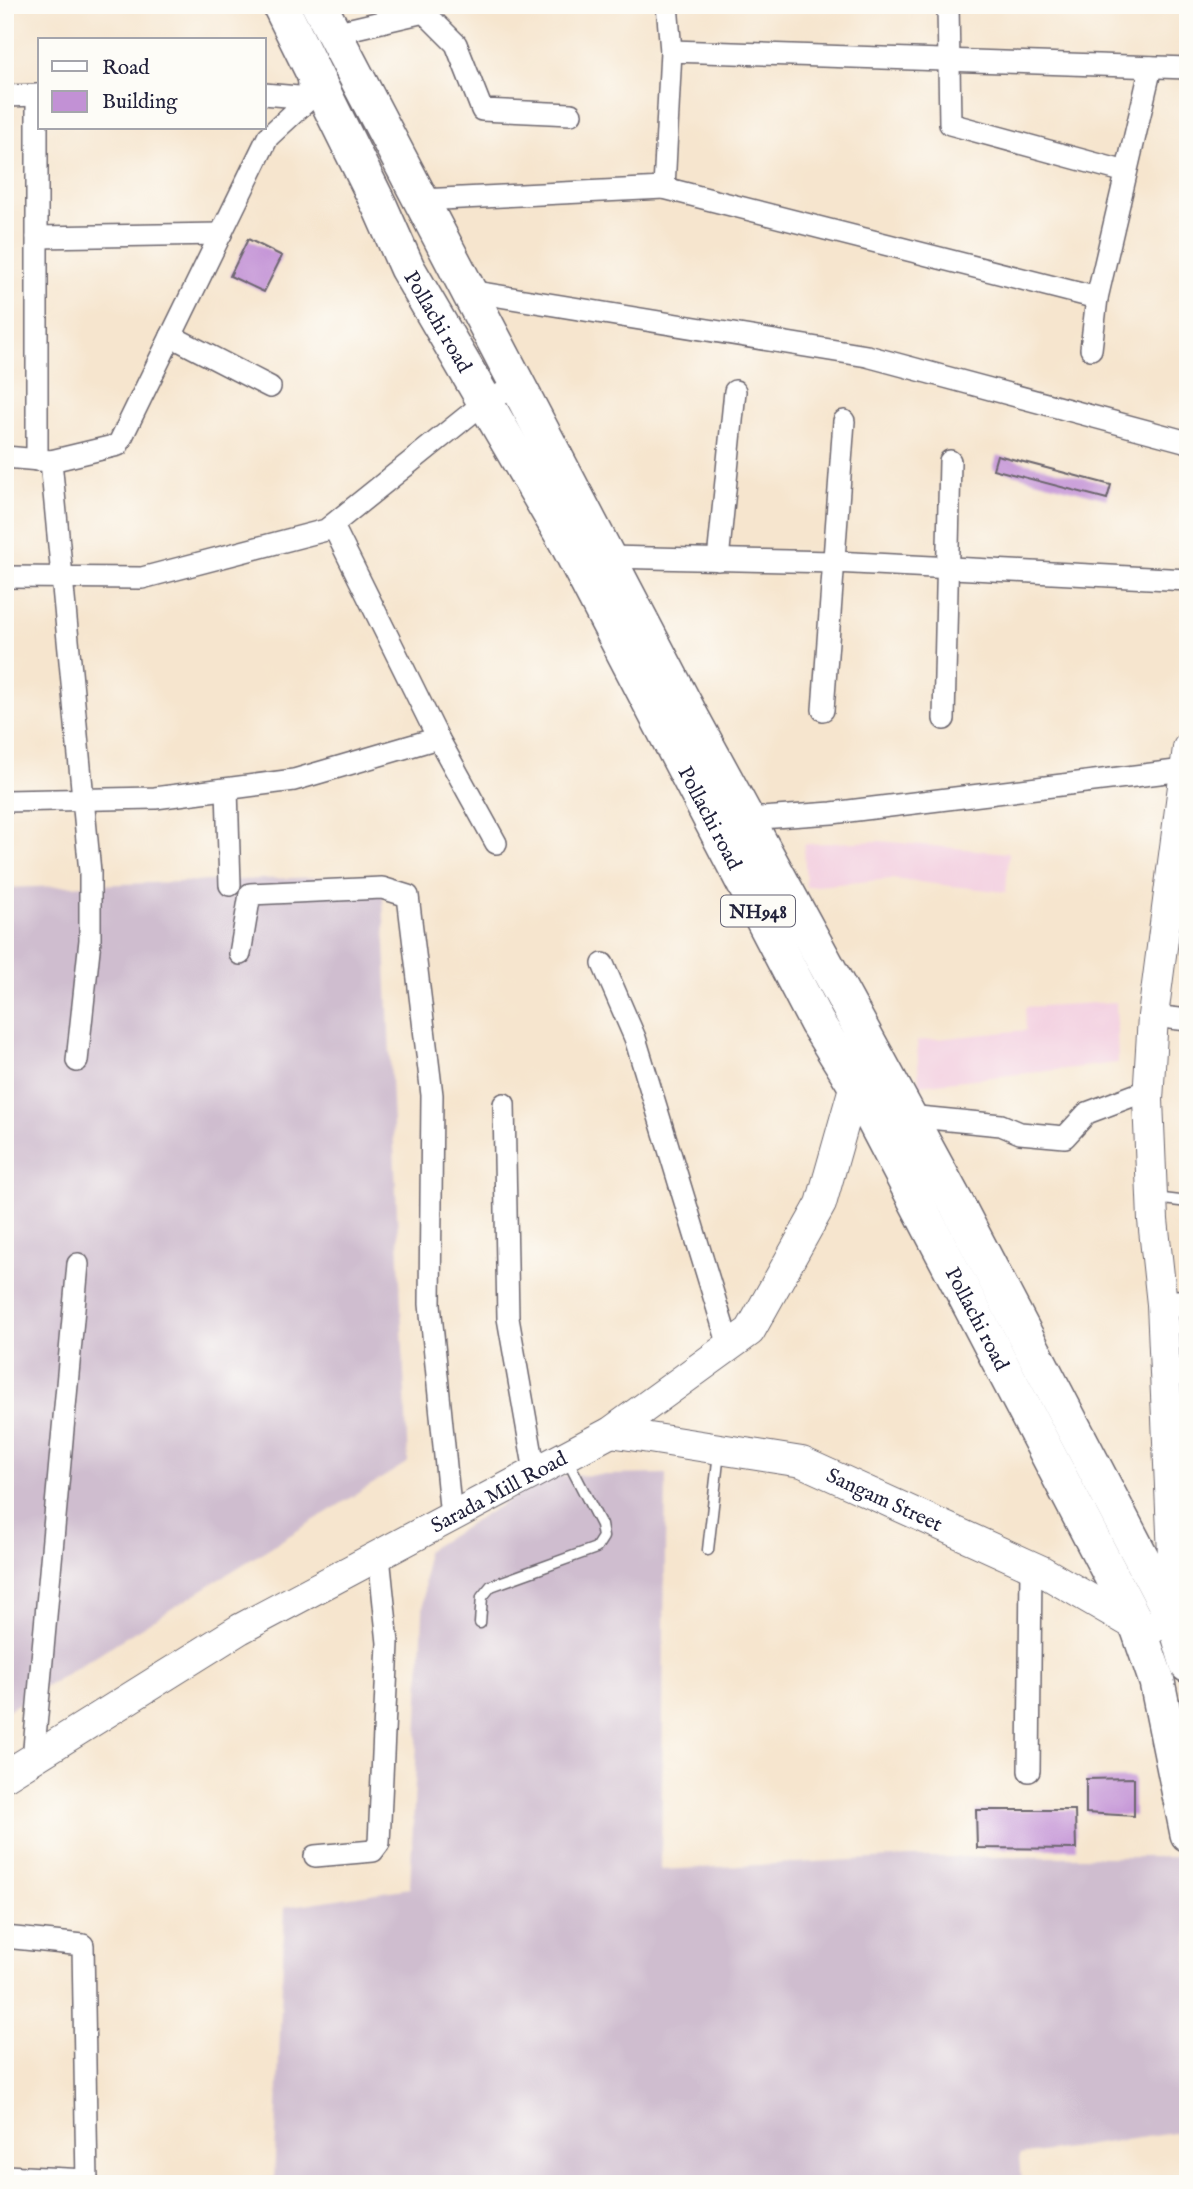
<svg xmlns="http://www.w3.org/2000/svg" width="1193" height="2189" font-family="'IM FELL English',serif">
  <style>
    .built { fill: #f3cfe0 }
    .industrial { fill: #cfbdcf }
    .building { fill: #c291d5 }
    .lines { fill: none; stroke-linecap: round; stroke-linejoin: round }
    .service-casing { stroke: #6c666e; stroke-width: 13 }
    .minor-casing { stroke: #6c666e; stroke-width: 24 }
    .tertiary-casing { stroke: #6c666e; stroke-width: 29 }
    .secondary-casing { stroke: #6c666e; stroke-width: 32 }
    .trunk-casing { stroke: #6c666e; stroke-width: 38 }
    .service { stroke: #fff; stroke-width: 10 }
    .minor { stroke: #fff; stroke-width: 21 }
    .tertiary { stroke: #fff; stroke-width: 26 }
    .secondary { stroke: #fff; stroke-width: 30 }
    .trunk { stroke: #fff; stroke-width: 35 }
    .labels { text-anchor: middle; stroke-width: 5; stroke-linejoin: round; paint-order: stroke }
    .shield { fill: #fdfcf7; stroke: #646373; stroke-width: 2 }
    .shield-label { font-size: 19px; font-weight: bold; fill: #22223b }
    .street-label { font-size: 21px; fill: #22223b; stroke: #fdfcf7 }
  </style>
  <rect width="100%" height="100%" fill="#fdfcf7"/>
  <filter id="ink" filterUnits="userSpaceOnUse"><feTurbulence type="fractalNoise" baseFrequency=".0143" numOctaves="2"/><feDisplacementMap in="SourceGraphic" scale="14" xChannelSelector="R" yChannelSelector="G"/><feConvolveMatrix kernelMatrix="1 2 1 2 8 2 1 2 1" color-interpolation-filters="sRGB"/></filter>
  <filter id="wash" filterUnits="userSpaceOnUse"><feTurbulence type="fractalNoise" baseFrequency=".00686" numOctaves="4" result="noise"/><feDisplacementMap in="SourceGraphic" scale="28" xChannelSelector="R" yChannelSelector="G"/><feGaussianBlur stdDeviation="1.57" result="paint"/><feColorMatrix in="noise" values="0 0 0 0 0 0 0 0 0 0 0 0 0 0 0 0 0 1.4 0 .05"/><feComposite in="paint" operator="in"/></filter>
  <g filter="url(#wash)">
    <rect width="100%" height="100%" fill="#f6e5ce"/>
    <g class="built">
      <path d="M879,841L1009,853L1006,892L891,879L806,887L804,844Z"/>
      <path d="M1116,1002L1118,1063L919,1085L917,1041L1026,1030L1025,1007Z"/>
    </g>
    <g class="industrial">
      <path d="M382,875L408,1462L5,1712V888Z"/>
      <path d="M666,1474L661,1870L911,1857H1182L1188,1924V2131L1019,2155L1021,2184H274L285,1907L410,1888L426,1551L548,1476Z"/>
    </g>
    <g id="blocks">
      <g class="building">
        <path d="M248,239L282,256L264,292L230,276Z"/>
        <path d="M997,455L1111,485L1107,499L993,469Z"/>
        <path d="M1134,1778V1816L1086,1813V1779Z"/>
        <path d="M976,1810H1075L1076,1849L977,1848Z"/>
      </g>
    </g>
  </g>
  <g filter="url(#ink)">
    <use href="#blocks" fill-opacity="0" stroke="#6c666e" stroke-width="2"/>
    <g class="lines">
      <g class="service-casing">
        <g id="service">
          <path d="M1155,1198L1188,1202"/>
          <path d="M708,1550L719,1452"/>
          <path d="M480,1623L482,1597L491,1586L596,1548L603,1537L601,1525L567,1459"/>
        </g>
      </g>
      <g class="minor-casing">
        <g id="minor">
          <path d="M667,5L671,51"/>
          <path d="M948,5L950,124L1126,172"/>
          <path d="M334,33L424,12L456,44L482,110L571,114"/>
          <path d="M264,94L310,98"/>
          <path d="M37,95V460"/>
          <path d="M5,96L40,95"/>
          <path d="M664,188L1097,298L1151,67"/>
          <path d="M421,200L664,188L671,51L1188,68"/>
          <path d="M37,237L221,234"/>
          <path d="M469,291L867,356L1188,442"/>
          <path d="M171,336L270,387"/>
          <path d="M1091,349L1097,298"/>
          <path d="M5,457L51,461"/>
          <path d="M608,557L834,562L1188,580"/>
          <path d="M718,560L735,391"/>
          <path d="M5,577L142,578L326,530L485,402L518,385"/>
          <path d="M823,710L844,421"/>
          <path d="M944,719L950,461"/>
          <path d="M438,738L496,843"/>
          <path d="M227,789L230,885"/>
          <path d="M5,801L155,798L294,780L438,738L333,526"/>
          <path d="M747,819L832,813L1184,770"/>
          <path d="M240,954L250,894L382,888L408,896L432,1095L430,1304L451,1517"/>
          <path d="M603,964L635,1038L729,1346"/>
          <path d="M1153,1016L1188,1020"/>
          <path d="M77,1061L90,940V872L51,461L118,445L268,137L310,98L308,73"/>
          <path d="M504,1104L508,1318L535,1472"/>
          <path d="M908,1116L1001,1125L1020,1133L1065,1137L1087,1113L1148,1090"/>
          <path d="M33,1759L78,1264"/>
          <path d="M1029,1771L1031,1566"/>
          <path d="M315,1856L373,1851L379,1843L388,1643L379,1556"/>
          <path d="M5,1937L83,1945L87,2184"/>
          <path d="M5,2176L87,2180"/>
        </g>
      </g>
      <g class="tertiary-casing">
        <path id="tertiary" d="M1162,1304L1188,1303"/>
      </g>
      <g class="secondary-casing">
        <g id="secondary">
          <path id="s1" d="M611,1432L802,1462L1042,1571L1138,1627L1176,1624L1162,1304L1153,1220L1148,1100L1153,1016L1188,748"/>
          <path id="s2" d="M5,1776L240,1629L611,1432L750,1331L821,1204L855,1084L868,1077"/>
        </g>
      </g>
      <g class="trunk-casing">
        <g id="trunk">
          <path id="s3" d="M280,5L380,207L407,268L566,541L817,1023L855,1084L1138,1627L1157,1682L1188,1834"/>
          <path d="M319,5L689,713L957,1205L1176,1624L1188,1665"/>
        </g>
      </g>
      <use href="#service" class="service"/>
      <use href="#minor" class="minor"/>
      <use href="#tertiary" class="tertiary"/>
      <use href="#secondary" class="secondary"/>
      <use href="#trunk" class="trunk"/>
    </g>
  </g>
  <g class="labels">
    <rect class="shield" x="721" y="895.5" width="74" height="31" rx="5"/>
    <g class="shield-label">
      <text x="758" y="918">NH948</text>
    </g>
    <g class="street-label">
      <text dy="7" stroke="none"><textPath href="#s3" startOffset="354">Pollachi road</textPath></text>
      <text dy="7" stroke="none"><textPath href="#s3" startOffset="920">Pollachi road</textPath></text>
      <text dy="7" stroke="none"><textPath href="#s3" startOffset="1488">Pollachi road</textPath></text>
      <text dy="7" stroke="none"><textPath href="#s2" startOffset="570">Sarada Mill Road</textPath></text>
      <text dy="7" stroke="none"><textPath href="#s1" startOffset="284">Sangam Street</textPath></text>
    </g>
  </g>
  <rect width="1193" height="2189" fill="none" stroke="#fdfcf7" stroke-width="28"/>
  <rect x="38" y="38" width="228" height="91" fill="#fdfcf7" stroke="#a5a5ac" stroke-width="2"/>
  <rect x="52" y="61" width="35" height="10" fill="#ffffff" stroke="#a5a5ac" stroke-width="2"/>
  <text x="102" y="74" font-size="21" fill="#22223b">Road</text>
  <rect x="52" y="91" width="35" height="21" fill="#c291d5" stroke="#a5a5ac" stroke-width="2"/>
  <text x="102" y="108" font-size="21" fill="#22223b">Building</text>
</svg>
